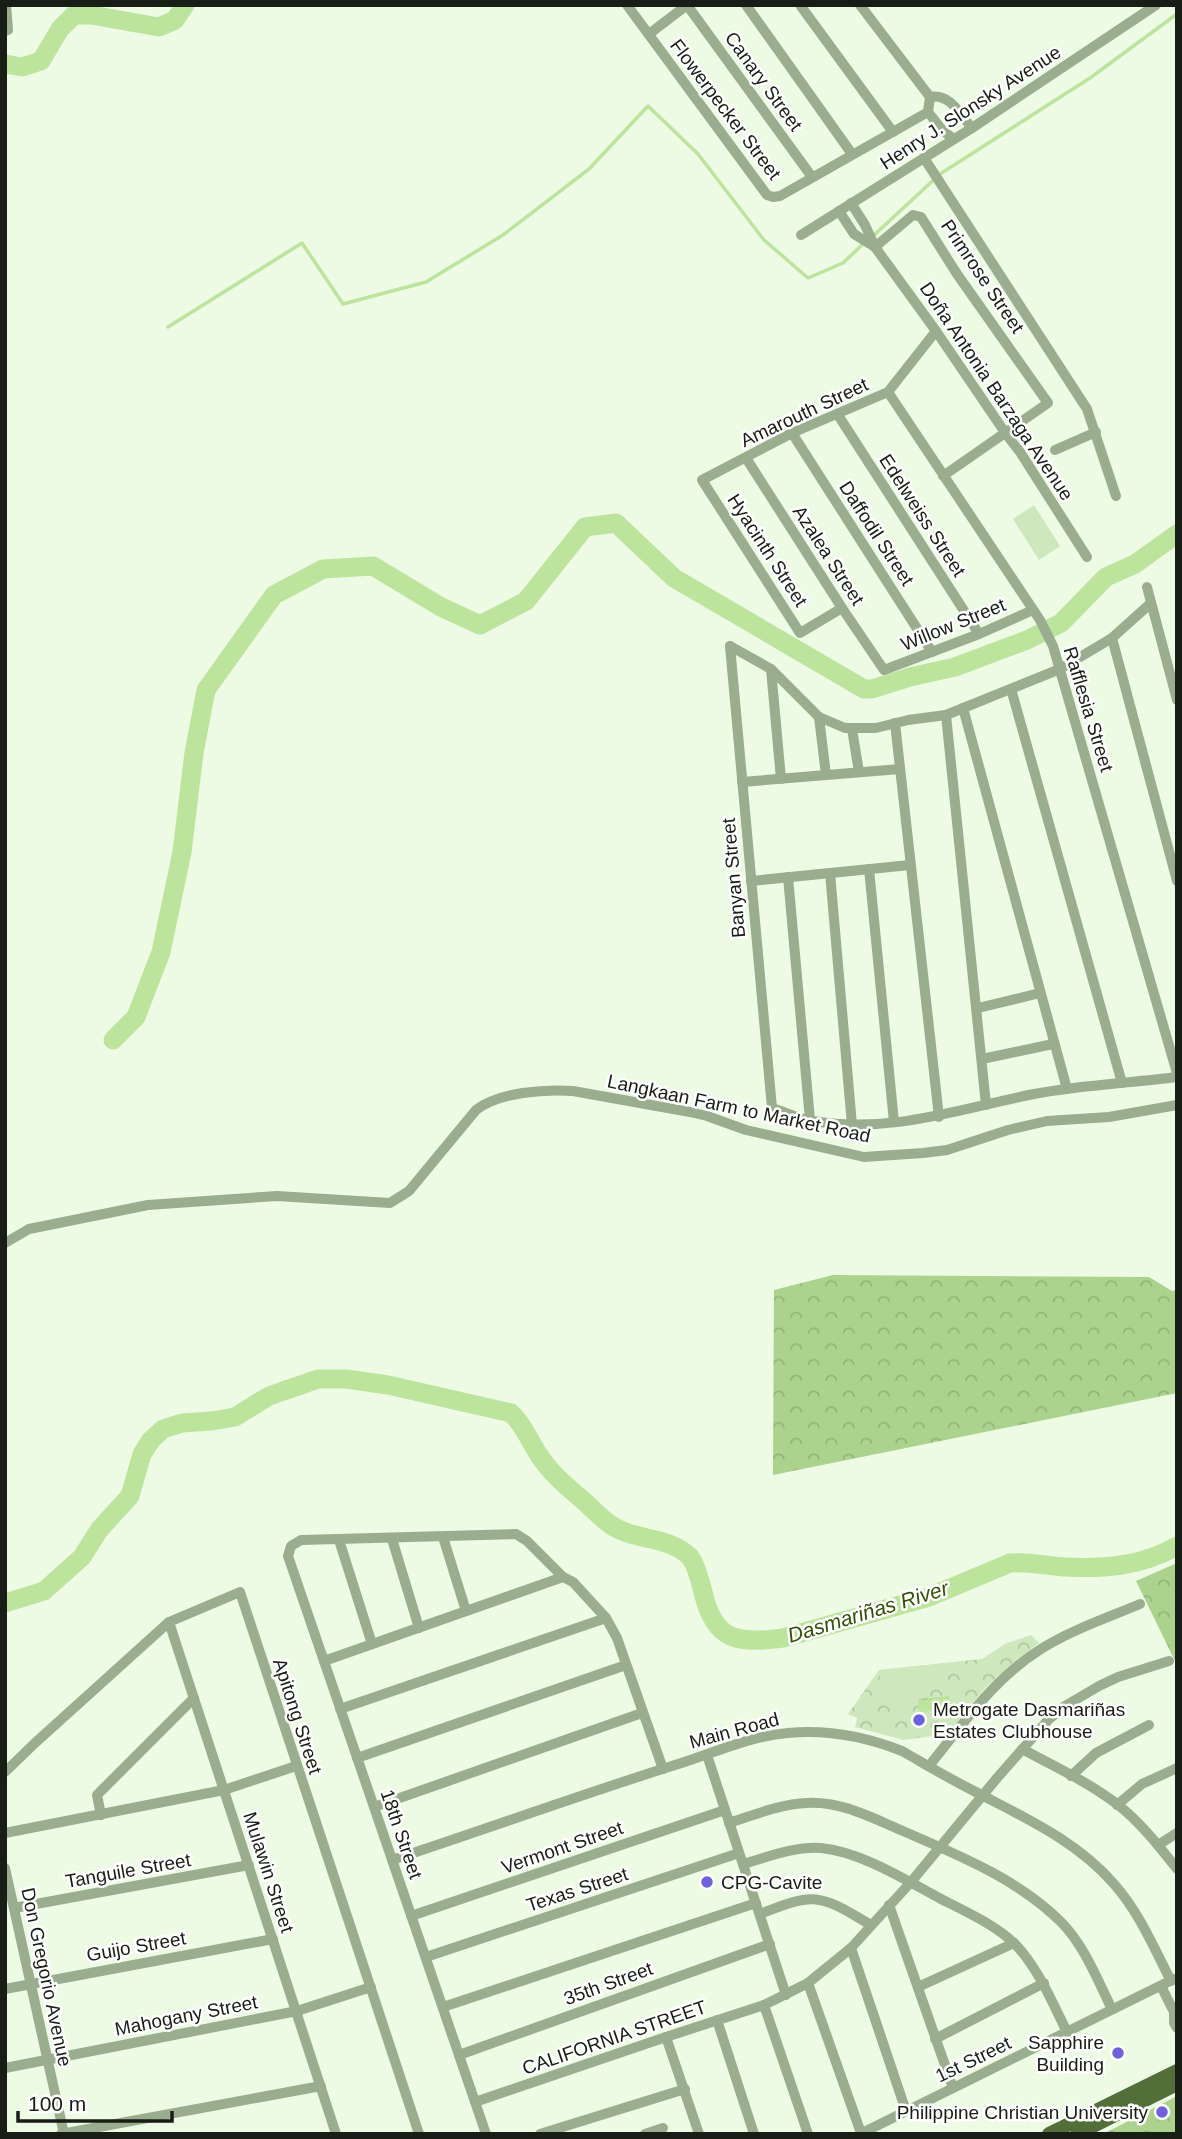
<svg xmlns="http://www.w3.org/2000/svg" width="1182" height="2139" font-family="Helvetica,sans-serif">
  <style>
    .forest { fill: url(#forest-crowns) }
    .park { fill: url(#park-crowns) }
    .pitch { fill: #cee7bc }
    .water { fill: url(#water-ripples) }
    .lines { fill: none; stroke-linecap: round; stroke-linejoin: round }
    .stream { stroke: #bce49d; stroke-width: 3.5 }
    .river { stroke: #bce49d; stroke-width: 19 }
    .minor { stroke: #9bad8f; stroke-width: 10 }
    .major { stroke: #526f39; stroke-width: 14 }
    .poi-dot { fill: #6f60db; stroke: #fff; stroke-width: 2.5 }
    .labels { text-anchor: middle; stroke-width: 5; stroke-linejoin: round; paint-order: stroke }
    .street-label { font-size: 19px; fill: #181d15; stroke: #fff }
    .poi-label { font-size: 19px; fill: #181d15; stroke: #fff; text-anchor: start }
    .water-label { font-size: 21px; font-style: italic; fill: #305205; stroke: #fff }
  </style>
  <defs>
    <pattern id="forest-crowns" width="20" height="18" patternUnits="userSpaceOnUse" patternTransform="scale(1.75)"><rect width="20" height="18" fill="#acd38d"/><path d="M2 6a3 3 0 1 1 6 0M12 15a3 3 0 1 1 6 0" fill="none" stroke="#93b579"/></pattern>
    <pattern id="park-crowns" width="20" height="18" patternUnits="userSpaceOnUse" patternTransform="scale(1.75)"><rect width="20" height="18" fill="#cee7bc"/><path d="M2 6a3 3 0 1 1 6 0M12 15a3 3 0 1 1 6 0" fill="none" stroke="#b0c6a1"/></pattern>
    <pattern id="water-ripples" width="26" height="14" patternUnits="userSpaceOnUse" patternTransform="scale(1.75)"><rect width="26" height="14" fill="#bce49d"/><path d="M2 4q2-2 4 0t4 0M15 11q2-2 4 0t4 0" fill="none" stroke="#a1c386"/></pattern>
  </defs>
  <rect width="100%" height="100%" fill="#edfae4"/>
  <g class="forest">
    <path d="M833,1275L1149,1277L1172,1291L1177,1290V1393L773,1475L774,1290Z"/>
    <path d="M1177,1563V1665L1136,1581Z"/>
    <path d="M1177,2096V2134H1103Z"/>
  </g>
  <path class="park" d="M1031,1635L1039,1643L1011,1664L985,1688L947,1734L904,1740L855,1727L857,1718L848,1714L879,1670L982,1659L1005,1644Z"/>
  <g class="pitch">
    <path d="M1034,505L1060,546L1039,560L1013,519Z"/>
    <path d="M926,1665L929,1694L882,1698L879,1670Z"/>
  </g>
  <path class="water" d="M949,1696L950,1708L919,1712L918,1699Z"/>
  <g class="lines">
    <g class="stream">
      <path d="M872,237L940,174L1090,78L1177,14"/>
      <path d="M168,327L302,243L343,304L426,282L503,235L589,169L648,106L698,154L764,240L808,278L843,263L863,244"/>
    </g>
    <g class="river">
      <path d="M5,64L22,67L41,61L60,29L74,15H91L159,27L175,20L185,5"/>
      <path d="M113,1040L136,1017L161,952L182,852L194,753L206,690L274,595L323,569L373,566L441,607L480,625L526,601L585,527L616,523L674,578L864,689H872L910,677L955,667L1027,640L1061,623L1106,577L1135,564L1177,534"/>
      <path d="M5,1603L44,1591L82,1557L99,1530L130,1496L142,1454L151,1440L163,1429L182,1423L212,1421L235,1417L269,1396L318,1379H346L388,1385L511,1413C525,1426 530,1443 541,1458C553,1476 570,1489 586,1503C594,1510 602,1519 611,1525C634,1541 670,1536 690,1557C697,1566 700,1581 703,1592C714,1641 737,1644 783,1638L929,1597L1010,1563C1029,1561 1046,1566 1065,1567C1105,1569 1142,1566 1177,1546"/>
    </g>
    <g class="minor">
      <path d="M627,5L767,195L773,197L780,196L928,112"/>
      <path d="M746,5L852,154"/>
      <path d="M800,5L893,132"/>
      <path d="M860,5L930,97L928,112L943,131L954,139"/>
      <path d="M5,31L8,30L6,5"/>
      <path d="M649,34L687,5L812,177"/>
      <path d="M930,97C950,93 960,114 972,128"/>
      <path d="M924,158L1087,409L1116,496"/>
      <path d="M851,203L865,225L875,247L936,331L1006,434L1020,452L1087,557"/>
      <path d="M839,211L854,234L875,247"/>
      <path d="M801,235L972,128L1156,5"/>
      <path d="M875,247L913,215L921,217L957,274L1048,403L943,476"/>
      <path d="M888,392L1040,620L1053,646L1177,1073"/>
      <path d="M838,415L979,634"/>
      <path d="M792,433L932,652"/>
      <path d="M1055,450L1096,432"/>
      <path d="M746,458L842,608L884,670L979,634L1033,610"/>
      <path d="M1147,587L1177,700"/>
      <path d="M842,608L800,633L702,480L792,433L888,392L936,331"/>
      <path d="M1112,638L1177,881"/>
      <path d="M730,646L772,1108C785,1112 799,1119 813,1121C891,1134 958,1109 1034,1094C1081,1085 1129,1083 1177,1077"/>
      <path d="M730,646L771,669L819,717L845,728H876L908,720L946,715L1060,669L1112,638L1151,603"/>
      <path d="M771,669L781,779"/>
      <path d="M1011,689L1122,1083"/>
      <path d="M963,708L1067,1089"/>
      <path d="M946,715L986,1105"/>
      <path d="M819,717L826,775"/>
      <path d="M895,723L939,1117"/>
      <path d="M852,729L859,772"/>
      <path d="M742,782L900,769"/>
      <path d="M869,869L894,1122"/>
      <path d="M830,873L852,1125"/>
      <path d="M788,877L810,1120"/>
      <path d="M751,881L910,865"/>
      <path d="M978,1008L1040,993"/>
      <path d="M982,1059L1053,1044"/>
      <path d="M5,1243L29,1229L148,1205L277,1196L390,1203L409,1191L476,1110C499,1092 545,1089 573,1091L690,1112L707,1116L746,1130L864,1157L923,1153L947,1150L1008,1130L1047,1121L1109,1117L1177,1105"/>
      <path d="M443,1537L466,1611"/>
      <path d="M392,1539L419,1628"/>
      <path d="M339,1540L372,1644"/>
      <path d="M169,1622L336,2134"/>
      <path d="M324,1661L563,1577"/>
      <path d="M340,1709L606,1618"/>
      <path d="M1022,1749C1054,1766 1088,1782 1117,1804C1140,1822 1159,1846 1177,1869"/>
      <path d="M707,1755L786,1995"/>
      <path d="M357,1758L626,1665"/>
      <path d="M929,1766C963,1724 994,1678 1041,1649C1071,1630 1107,1618 1140,1604"/>
      <path d="M5,1772L35,1743L169,1622L240,1592L419,2134"/>
      <path d="M1071,1776L1096,1753L1149,1725"/>
      <path d="M1117,1805L1142,1784L1177,1768"/>
      <path d="M374,1807L642,1713"/>
      <path d="M101,1815L97,1795L194,1698"/>
      <path d="M729,1823C754,1815 780,1804 807,1803C842,1801 872,1818 903,1831C958,1855 1018,1879 1061,1922C1084,1945 1097,1979 1112,2009"/>
      <path d="M5,1833L224,1790L296,1766"/>
      <path d="M1158,1845L1177,1833"/>
      <path d="M392,1860C486,1829 580,1795 675,1765C711,1754 750,1736 788,1733C828,1729 864,1736 902,1751C925,1764 948,1778 972,1790C1023,1817 1076,1840 1114,1884C1139,1912 1154,1948 1171,1981"/>
      <path d="M743,1864C768,1857 795,1846 821,1848C862,1852 907,1881 943,1900C967,1912 997,1926 1016,1945C1039,1970 1052,2002 1067,2032"/>
      <path d="M5,1868L64,2134"/>
      <path d="M889,1905L953,2088"/>
      <path d="M14,1908L249,1865"/>
      <path d="M760,1914C774,1909 788,1902 803,1900C827,1895 851,1914 871,1925"/>
      <path d="M411,1916L725,1810"/>
      <path d="M851,1948L906,2111"/>
      <path d="M426,1957L739,1853"/>
      <path d="M808,1983L861,2133"/>
      <path d="M1161,1986L1174,2012V2023L1177,2028"/>
      <path d="M918,1987L1014,1943"/>
      <path d="M5,1989L273,1939"/>
      <path d="M764,2005L808,2134"/>
      <path d="M443,2007L756,1903"/>
      <path d="M717,2020L754,2134"/>
      <path d="M666,2037L699,2134"/>
      <path d="M935,2039L1044,1983"/>
      <path d="M459,2055L770,1944"/>
      <path d="M5,2068L297,2011L371,1987"/>
      <path d="M475,2102L666,2037L764,2005L808,1983L851,1948L911,1882L997,1778L1049,1719L1065,1706L1099,1686L1118,1677L1169,1661"/>
      <path d="M61,2134L321,2086"/>
      <path d="M486,2134L288,1556L291,1546L301,1540L516,1534L527,1541L563,1577L573,1582L606,1618L617,1638L663,1769"/>
      <path d="M540,2134L685,2089"/>
      <path d="M645,2134L663,2128"/>
      <path d="M860,2134L1174,1979"/>
    </g>
    <g class="major">
      <path d="M1049,2134L1177,2071"/>
      <path d="M1077,2134L1177,2084"/>
    </g>
  </g>
  <g class="poi-dot">
    <circle cx="919" cy="1720" r="7"/>
    <circle cx="707" cy="1882" r="7"/>
    <circle cx="1118" cy="2053" r="7"/>
    <circle cx="1162" cy="2112" r="7"/>
  </g>
  <g class="labels">
    <g class="street-label">
      <text transform="translate(764 81) rotate(54)" y="7">Canary Street</text>
      <text transform="translate(970 107) rotate(-33)" y="7">Henry J. Slonsky Avenue</text>
      <text transform="translate(726 109) rotate(53)" y="7">Flowerpecker Street</text>
      <text transform="translate(983 276) rotate(56)" y="7">Primrose Street</text>
      <text transform="translate(997 391) rotate(56)" y="7">Doña Antonia Barzaga Avenue</text>
      <text transform="translate(804 412) rotate(-25)" y="7">Amarouth Street</text>
      <text transform="translate(923 515) rotate(57)" y="7">Edelweiss Street</text>
      <text transform="translate(877 533) rotate(57)" y="7">Daffodil Street</text>
      <text transform="translate(768 550) rotate(57)" y="7">Hyacinth Street</text>
      <text transform="translate(829 555) rotate(57)" y="7">Azalea Street</text>
      <text transform="translate(953 624) rotate(-22)" y="7">Willow Street</text>
      <text transform="translate(1089 709) rotate(73)" y="7">Rafflesia Street</text>
      <text transform="translate(733 878) rotate(-95)" y="7">Banyan Street</text>
      <text transform="translate(739 1108) rotate(12)" y="7">Langkaan Farm to Market Road</text>
      <text transform="translate(298 1716) rotate(72)" y="7">Apitong Street</text>
      <text transform="translate(734 1730) rotate(-15)" y="7">Main Road</text>
      <text transform="translate(402 1834) rotate(71)" y="7">18th Street</text>
      <text transform="translate(562 1847) rotate(-19)" y="7">Vermont Street</text>
      <text transform="translate(128 1870) rotate(-10)" y="7">Tanguile Street</text>
      <text transform="translate(269 1872) rotate(72)" y="7">Mulawin Street</text>
      <text transform="translate(577 1889) rotate(-18)" y="7">Texas Street</text>
      <text transform="translate(136 1946) rotate(-10)" y="7">Guijo Street</text>
      <text transform="translate(47 1977) rotate(78)" y="7">Don Gregorio Avenue</text>
      <text transform="translate(608 1983) rotate(-20)" y="7">35th Street</text>
      <text transform="translate(186 2015) rotate(-11)" y="7">Mahogany Street</text>
      <text transform="translate(614 2037) rotate(-19)" y="7">CALIFORNIA STREET</text>
      <text transform="translate(973 2059) rotate(-26)" y="7">1st Street</text>
    </g>
    <g class="poi-label">
      <text x="933" y="1716">Metrogate Dasmariñas<tspan x="933" dy="22">Estates Clubhouse</tspan></text>
      <text x="721" y="1889">CPG-Cavite</text>
      <text x="1104" y="2049" text-anchor="end">Sapphire<tspan x="1104" dy="22">Building</tspan></text>
      <text x="1148" y="2119" text-anchor="end">Philippine Christian University</text>
    </g>
    <g class="water-label">
      <text transform="translate(868 1612) rotate(-17)" y="7">Dasmariñas River</text>
    </g>
  </g>
  <rect width="1182" height="2139" fill="none" stroke="#181d15" stroke-width="14"/>
  <path d="M18 2111v10h154v-10" fill="none" stroke="#181d15" stroke-width="3.5"/>
  <text x="28" y="2111" font-size="21" fill="#181d15" stroke="#ffffff" stroke-width="5" paint-order="stroke">100 m</text>
</svg>
